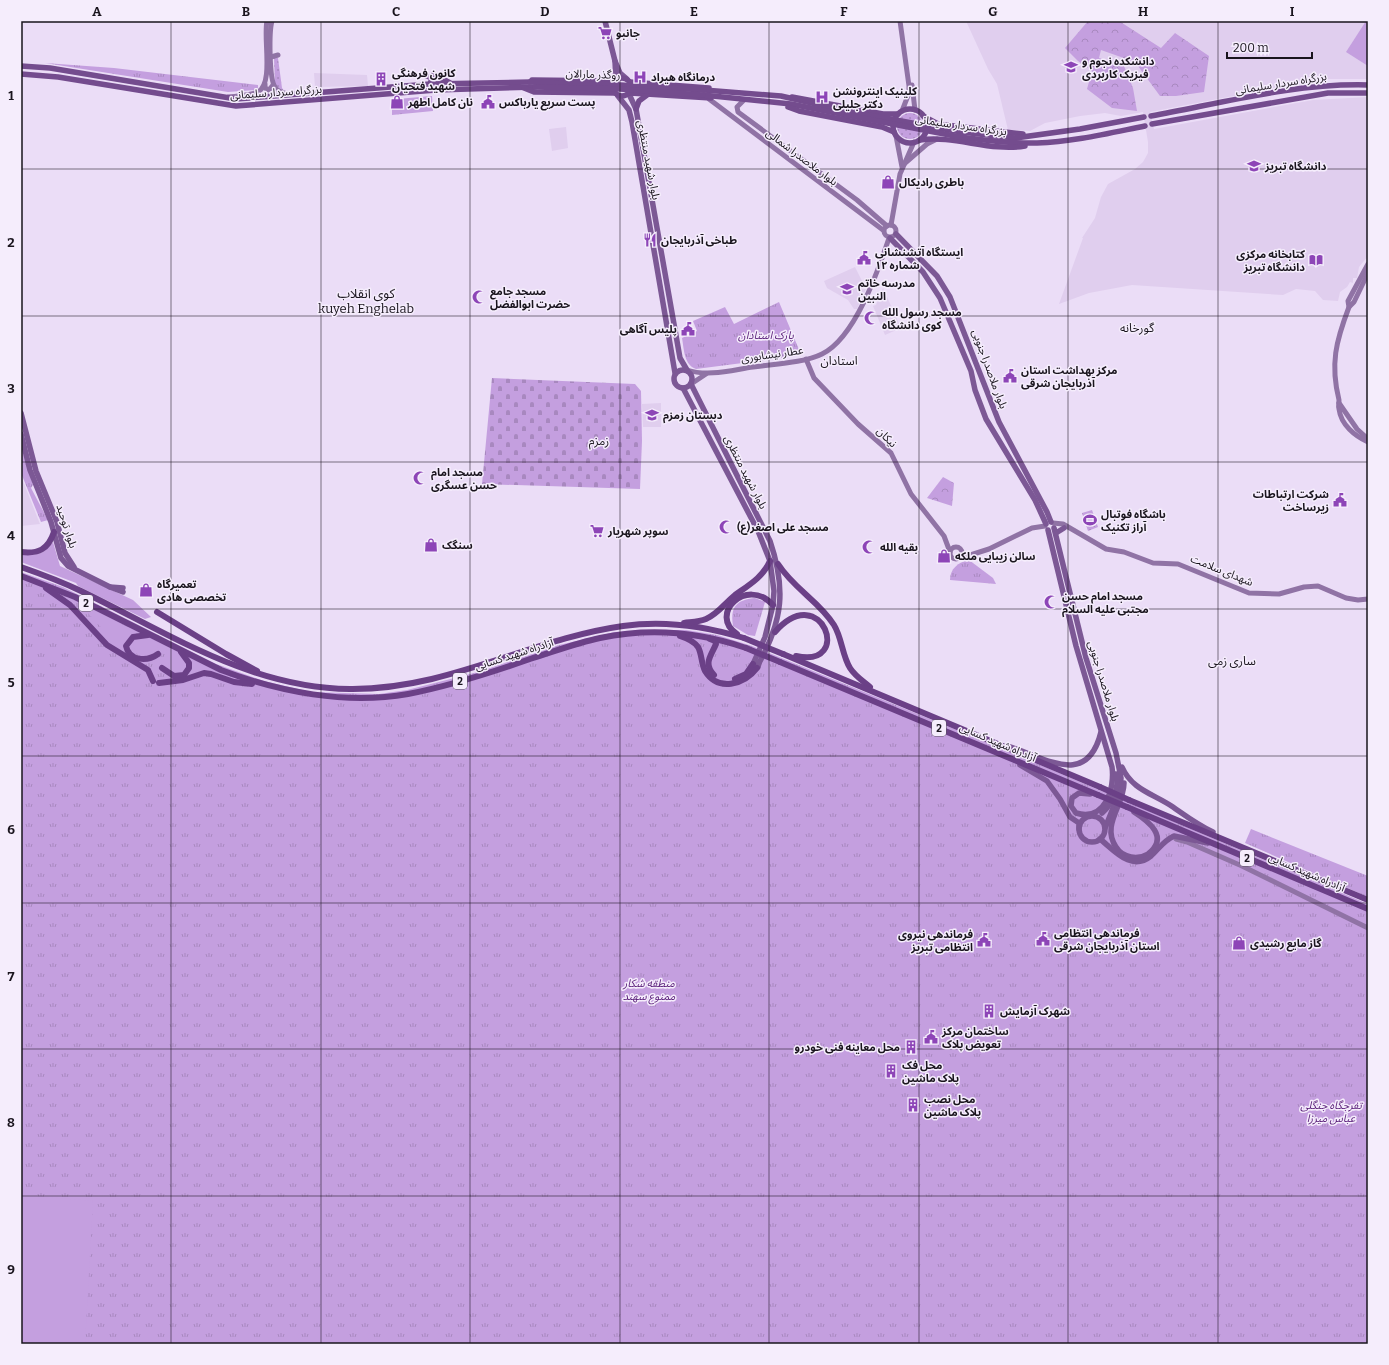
<svg xmlns="http://www.w3.org/2000/svg" width="1389" height="1365" font-family="Bitter,'Noto Sans Arabic',serif">
  <style>
    .built { fill: #e0ceee }
    .grass { fill: url(#grass-dots) }
    .forest { fill: url(#forest-crowns) }
    .cemetery { fill: url(#cemetery-stones) }
    .park { fill: url(#park-tufts) }
    .garden { fill: #c49fdf }
    .lines { fill: none; stroke-linecap: round; stroke-linejoin: round }
    .secondary { stroke: #9073a5; stroke-width: 5 }
    .primary { stroke: #7c5895; stroke-width: 5.5 }
    .trunk { stroke: #744c8e; stroke-width: 5.5 }
    .motorway { stroke: #6b4087; stroke-width: 6 }
    .trunk-bridge { stroke: #744c8e; stroke-width: 5.5 }
    .motorway-bridge { stroke: #6b4087; stroke-width: 6 }
    .grid { fill: none; stroke: #19141d; stroke-width: 1; stroke-opacity: 0.55 }
    .labels { text-anchor: middle; stroke-width: 3; stroke-linejoin: round; paint-order: stroke }
    .shield { fill: #f5edfc; stroke: #5b5560; stroke-width: 1 }
    .shield-label { font-size: 10px; font-weight: bold; fill: #19141d }
    .poi-label { font-size: 11px; font-weight: bold; fill: #19141d; stroke: #f5edfc; text-anchor: start }
    .street-label { font-size: 11px; fill: #19141d; stroke: #f5edfc }
    .park-label { font-size: 11px; font-style: italic; fill: #5a1f7a; stroke: #f5edfc }
    .neighbourhood-label { font-size: 12px; fill: #19141d; stroke: #f5edfc }
    .quarter-label { font-size: 13px; fill: #19141d; stroke: #f5edfc }
    .neatline { fill: none; stroke: #19141d; stroke-width: 1.5 }
    .grid-label { font-size: 13px; text-anchor: middle; font-weight: bold; fill: #19141d }
  </style>
  <defs>
    <pattern id="grass-dots" width="8" height="8" patternUnits="userSpaceOnUse"><rect width="8" height="8" fill="#c49fdf"/><path d="M2 2h.1M6 6h.1" fill="none" stroke="#a888bf" stroke-width="1.8" stroke-linecap="round"/></pattern>
    <pattern id="forest-crowns" width="20" height="18" patternUnits="userSpaceOnUse"><rect width="20" height="18" fill="#c49fdf"/><path d="M2 6a3 3 0 1 1 6 0M12 15a3 3 0 1 1 6 0" fill="none" stroke="#a888bf"/></pattern>
    <pattern id="cemetery-stones" width="16" height="16" patternUnits="userSpaceOnUse"><rect width="16" height="16" fill="#c49fdf"/><path d="M2 7V4a2 2 0 0 1 4 0v3zM10 15v-3a2 2 0 0 1 4 0v3z" fill="#a888bf"/></pattern>
    <pattern id="park-tufts" width="24" height="20" patternUnits="userSpaceOnUse"><rect width="24" height="20" fill="#c49fdf"/><path d="M3 7l-1-3M5 7V3M7 7l1-3M15 17l-1-3M17 17v-4M19 17l1-3" fill="none" stroke="#a888bf"/></pattern>
  </defs>
  <rect width="100%" height="100%" fill="#ebddf7"/>
  <g class="built">
    <path d="M966,21H1368V79H1325L1301,83L1150,112L1154,129L1313,100L1368,97V256L1359,267L1357,278H1353V283L1350,282L1347,287L1340,292L1338,301L1323,300L1315,291L1296,289L1283,295L1132,285L1089,293L1059,304L1083,238H1082L1095,218L1101,197L1108,184L1135,169L1143,162L1148,153V142L1143,112L1121,116L1105,113L1080,116L1045,123L1030,131L1008,130L997,84L988,69Z"/>
    <path d="M314,73L367,75L368,86L315,87Z"/>
    <path d="M566,127L568,148L552,151L549,129Z"/>
    <path d="M855,267L863,283L865,279L871,277L857,309H854L848,300L827,288L824,281Z"/>
    <path d="M883,288L901,328L885,335L873,306L876,305Z"/>
    <path d="M661,403V427H643L642,404Z"/>
    <path d="M21,476L40,524L21,526Z"/>
  </g>
  <g class="grass">
    <path d="M274,58H278L282,88L285,92L275,85Z"/>
    <circle cx="910" cy="126" r="13"/>
    <path d="M1092,510L1098,527L1088,531L1082,513Z"/>
  </g>
  <g class="forest">
    <path d="M1088,21H1119L1161,48L1175,33L1209,56L1204,92L1176,96H1160L1135,62L1101,50L1099,58L1124,66L1133,88L1137,111L1112,108L1087,89L1092,71L1078,61L1065,48Z"/>
    <path d="M943,477L954,483L952,506L927,498Z"/>
  </g>
  <path class="cemetery" d="M492,378L635,384L641,391L642,441L640,489L482,484Z"/>
  <g class="park">
    <path d="M45,63L114,68L258,85V88L255,90L228,92Z"/>
    <path d="M432,96L433,111L392,115V107L397,99Z"/>
    <path d="M779,302L800,352L796,356L696,369C684,365 684,349 682,338L697,331L693,321L725,307L734,324Z"/>
    <path d="M21,445L33,485L31,488L48,520L41,522L21,473Z"/>
    <path d="M969,560L993,578L996,584L950,580C950,569 958,562 969,560Z"/>
    <path d="M21,572L63,587L216,664L264,681L311,692L379,694L407,690L478,672L559,645L615,632L651,630H686L717,635L752,646L986,742L1368,904V1344H21Z"/>
    <path d="M755,598L765,602L755,636L748,635L733,626C730,607 736,600 755,598Z"/>
    <path d="M1251,829L1368,876V897L1245,843Z"/>
  </g>
  <g class="garden">
    <path d="M1366,21H1368V66L1346,52Z"/>
    <path d="M53,542L60,566L133,600L151,617L145,619L78,586L76,583L21,562V554C38,555 42,556 53,542Z"/>
    <path d="M77,601L137,632L134,635L128,644L132,655L118,646Z"/>
    <path d="M137,638H148L159,643C154,658 135,663 133,644Z"/>
    <path d="M166,647C175,651 185,655 188,666L183,673L175,674L169,670Z"/>
    <path d="M189,659L228,677L201,671L168,681V674H187Z"/>
    <path d="M21,1186L34,1196L93,1201L85,1344H21Z"/>
  </g>
  <g class="lines">
    <g class="secondary">
      <path d="M272,21C269,31 269,79 275,87C278,92 283,93 288,94"/>
      <path d="M900,21L909,86V93L902,111"/>
      <path d="M271,57L278,55"/>
      <path d="M265,84V88L269,90L273,85"/>
      <path d="M912,85L915,110"/>
      <path d="M228,97C237,96 249,96 258,92C274,83 263,38 267,21"/>
      <path d="M709,99L883,230"/>
      <path d="M744,100L737,107L738,112L857,200L887,226"/>
      <path d="M896,136L902,167"/>
      <path d="M904,164L927,144L937,139"/>
      <circle cx="890" cy="231" r="6"/>
      <path d="M891,225L900,174L914,142"/>
      <path d="M1368,264L1348,301L1349,307C1336,341 1330,364 1339,400C1339,403 1338,406 1339,409C1341,425 1355,436 1368,442"/>
      <path d="M1349,307L1354,302L1368,273"/>
      <path d="M806,359L814,378L858,424L891,453L911,494L944,536L950,552"/>
      <path d="M687,370C708,377 732,370 753,367C774,364 804,363 822,354C855,338 878,271 889,238"/>
      <path d="M691,384L706,374"/>
      <path d="M1339,403L1357,429L1368,439"/>
      <path d="M1053,523L1063,524L1106,549L1124,552L1153,563L1178,564L1249,593L1279,594L1304,587L1318,586L1346,598L1358,600L1368,599"/>
      <circle cx="956" cy="553" r="6"/>
      <path d="M961,558L989,549L1032,528L1045,526"/>
      <path d="M1176,839L1187,842L1242,866L1368,928"/>
    </g>
    <g class="primary">
      <path d="M605,21L615,61"/>
      <path d="M616,81L615,61L620,73L627,79"/>
      <path d="M629,94L636,109L680,358L687,370"/>
      <path d="M618,96L629,110L632,122L675,373"/>
      <path d="M896,234L937,276L950,297L999,422L1047,512L1051,522"/>
      <path d="M890,238L923,272L940,298L971,371L975,390L986,419L1035,500L1046,524"/>
      <circle cx="683" cy="379" r="9"/>
      <path d="M691,384L770,541C786,588 783,620 759,663"/>
      <path d="M683,388L758,531L770,561L774,591L773,605L765,637L753,664L755,668L758,667L759,663H755"/>
      <path d="M21,413L36,471L57,522L65,553L74,567"/>
      <path d="M21,434L30,470L51,522L61,558L68,566L110,587"/>
      <path d="M1054,528L1086,658L1116,753L1121,778L1120,791L1105,828"/>
      <path d="M1048,530L1076,646L1112,767C1115,789 1105,822 1076,813L1071,806L1072,798L1079,793L1090,794"/>
      <path d="M1056,533L1064,528"/>
      <path d="M123,588L110,587L123,592"/>
      <path d="M1007,746C1045,757 1087,789 1101,732"/>
      <path d="M1020,765L1047,781L1060,799L1070,817L1079,823V829"/>
      <path d="M1122,767C1132,790 1154,794 1173,807C1186,816 1198,825 1213,832"/>
      <path d="M1124,783C1124,805 1101,825 1116,847C1119,852 1125,856 1131,857C1137,858 1143,857 1148,854C1170,837 1148,821 1134,812"/>
      <path d="M1102,813C1112,805 1120,787 1116,774"/>
      <circle cx="1092" cy="829" r="13"/>
      <path d="M1100,839C1114,850 1131,872 1151,856C1159,849 1163,841 1174,836L1208,843"/>
    </g>
    <g class="trunk">
      <path d="M21,66L50,68L236,99L430,84L530,82"/>
      <path d="M21,74L58,77L236,106L436,90L535,87"/>
      <path d="M434,74L450,83"/>
      <path d="M424,75L432,78L430,84"/>
      <circle cx="622" cy="87" r="9"/>
      <path d="M532,80L616,81"/>
      <path d="M630,82L709,88"/>
      <path d="M524,88L534,92L615,93"/>
      <path d="M704,90L781,96L847,111"/>
      <path d="M630,93L711,98"/>
      <path d="M703,95L791,104L846,115"/>
      <path d="M792,97L883,114H898"/>
      <path d="M788,107L799,111L882,127L894,132"/>
      <path d="M636,109L639,101L647,95"/>
      <circle cx="910" cy="126" r="17"/>
      <path d="M923,116L938,124L1023,134"/>
      <path d="M1151,116C1222,103 1295,83 1368,85"/>
      <path d="M1152,124L1328,93H1368"/>
      <path d="M961,132L1015,138L1080,129L1144,117"/>
      <path d="M960,137C986,140 1011,144 1037,143C1073,142 1110,133 1145,126"/>
      <path d="M920,140C955,135 990,152 1025,146"/>
    </g>
    <g class="motorway">
      <path d="M21,552C38,554 48,550 54,532"/>
      <path d="M778,564C794,589 819,601 834,625C842,638 842,655 850,668C855,676 863,681 870,687"/>
      <path d="M21,567C41,574 62,582 81,591C168,633 250,688 350,689C448,690 530,639 623,626C664,620 705,626 744,638"/>
      <path d="M21,576L75,597L221,670C279,692 346,705 408,694C450,686 490,673 530,659C553,652 576,643 600,638C648,628 699,632 746,648"/>
      <path d="M46,588L70,605L107,645L148,670L153,681"/>
      <path d="M157,612L226,654L257,671"/>
      <path d="M684,623C691,622 699,622 706,619C718,614 725,603 735,595C749,585 763,577 770,561"/>
      <path d="M775,632C822,579 854,669 796,656"/>
      <path d="M737,634C708,615 746,576 773,605"/>
      <path d="M148,635L133,637L126,646C129,661 147,662 158,654"/>
      <path d="M680,636C686,638 694,641 698,647C702,654 701,663 705,671C718,692 744,685 757,668"/>
      <path d="M710,639L715,641L716,644C711,656 703,663 714,675"/>
      <path d="M783,654L1100,787"/>
      <path d="M780,662L1098,795"/>
      <path d="M162,668L174,676L184,675L189,668V663L181,652"/>
      <path d="M735,679L746,674L753,664"/>
      <path d="M159,683L183,680L204,673L211,674L234,682L252,684"/>
      <path d="M1129,800L1368,900"/>
      <path d="M1127,807L1368,909"/>
    </g>
    <g class="trunk-bridge">
      <path d="M530,82L620,85L704,90"/>
      <path d="M535,87L620,89L703,95"/>
      <path d="M847,111L961,132"/>
      <path d="M846,115L960,137"/>
    </g>
    <g class="motorway-bridge">
      <path d="M744,638L783,654"/>
      <path d="M746,648L780,662"/>
      <path d="M1100,787L1129,800"/>
      <path d="M1098,795L1127,807"/>
    </g>
  </g>
  <path class="grid" d="M171,21V1344M321,21V1344M470,21V1344M620,21V1344M769,21V1344M919,21V1344M1068,21V1344M1218,21V1344M21,169H1368M21,316H1368M21,462H1368M21,609H1368M21,756H1368M21,903H1368M21,1049H1368M21,1196H1368"/>
  <defs>
    <g id="supermarket-bare" transform="scale(1.08)"><path d="M-6-5.5h2.5l.6 2H6L4.5 2H-2.5L-4.4-4H-6ZM-1.5 3.2a1.3 1.3 0 1 0 .1 0ZM3 3.2a1.3 1.3 0 1 0 .1 0Z" fill="#8d45b7" stroke="#f5edfc" stroke-width="2.5" paint-order="stroke"/></g>
    <g id="university-bare" transform="scale(1.08)"><path d="M0-5L7-2L0 1L-7-2ZM-4 1L0 2.5L4 1V4Q0 6-4 4Z" fill="#8d45b7" stroke="#f5edfc" stroke-width="2.5" paint-order="stroke"/></g>
    <g id="hospital-bare" transform="scale(1.08)"><path d="M-5-5h3v3.5h4V-5h3V5h-3V1.5h-4V5h-3Z" fill="#8d45b7" stroke="#f5edfc" stroke-width="2.5" paint-order="stroke"/></g>
    <g id="building-bare" transform="scale(1.08)"><path d="M-4-6H4V6H1V3H-1V6H-4ZM-2.5-4.3h1.7v1.8h-1.7ZM.8-4.3h1.7v1.8H.8ZM-2.5-1h1.7V.8h-1.7ZM.8-1h1.7V.8H.8Z" fill="#8d45b7" stroke="#f5edfc" stroke-width="2.5" paint-order="stroke"/></g>
    <g id="shop-bare" transform="scale(1.08)"><path d="M-5-2.5h2.3a2.7 3.5 0 0 1 5.4 0H5L5.5 6h-11ZM-1.5-2.5h3a1.5 2.3 0 0 0-3 0Z" fill="#8d45b7" stroke="#f5edfc" stroke-width="2.5" paint-order="stroke"/></g>
    <g id="civic-bare" transform="scale(1.08)"><path d="M-.6-6.5H3V-4.5H.6V-3L4-1V1h2V6H-6V1h2V-1L-.6-3ZM-1.2 2.5V6h2.4V2.5Z" fill="#8d45b7" stroke="#f5edfc" stroke-width="2.5" paint-order="stroke"/></g>
    <g id="restaurant-bare" transform="scale(1.08)"><path d="M-5-6h1v4h1v-4h1v4h1v-4h1v5L-1.5 .5V6h-2V.5L-5-1ZM5-6V6H3V1.5H1.5Q1.5-4 5-6Z" fill="#8d45b7" stroke="#f5edfc" stroke-width="2.5" paint-order="stroke"/></g>
    <g id="library-bare" transform="scale(1.08)"><path d="M-6-4Q-3-5.5-.7-3.5V5Q-3 3-6 4ZM6-4Q3-5.5 .7-3.5V5Q3 3 6 4Z" fill="#8d45b7" stroke="#f5edfc" stroke-width="2.5" paint-order="stroke"/></g>
    <g id="school-bare" transform="scale(1.08)"><path d="M0-5L7-2L0 1L-7-2ZM-4 1L0 2.5L4 1V4Q0 6-4 4Z" fill="#8d45b7" stroke="#f5edfc" stroke-width="2.5" paint-order="stroke"/></g>
    <g id="mosque-bare" transform="scale(1.08)"><path d="M3.5-4.9A6 6 0 1 0 3.5 4.9A5 5 0 1 1 3.5-4.9Z" fill="#8d45b7" stroke="#f5edfc" stroke-width="2.5" paint-order="stroke"/></g>
    <g id="stadium-bare" transform="scale(1.08)"><path d="M0-5a6.5 5 0 1 0 0 10a6.5 5 0 1 0 0-10ZM-3.5-1.8h7v3.6h-7Z" fill="#8d45b7" stroke="#f5edfc" stroke-width="2.5" paint-order="stroke"/></g>
  </defs>
  <g fill-rule="evenodd">
    <use href="#supermarket-bare" x="605" y="33"/>
    <use href="#university-bare" x="1071" y="67"/>
    <use href="#hospital-bare" x="640" y="77"/>
    <use href="#building-bare" x="381" y="79"/>
    <use href="#hospital-bare" x="822" y="97"/>
    <use href="#shop-bare" x="397" y="102"/>
    <use href="#civic-bare" x="488" y="102"/>
    <use href="#university-bare" x="1254" y="166"/>
    <use href="#shop-bare" x="888" y="182"/>
    <use href="#restaurant-bare" x="650" y="240"/>
    <use href="#civic-bare" x="864" y="258"/>
    <use href="#library-bare" x="1316" y="260"/>
    <use href="#school-bare" x="847" y="289"/>
    <use href="#mosque-bare" x="479" y="297"/>
    <use href="#mosque-bare" x="871" y="318"/>
    <use href="#civic-bare" x="688" y="329"/>
    <use href="#civic-bare" x="1010" y="376"/>
    <use href="#school-bare" x="652" y="415"/>
    <use href="#mosque-bare" x="420" y="478"/>
    <use href="#civic-bare" x="1340" y="500"/>
    <use href="#stadium-bare" x="1090" y="520"/>
    <use href="#mosque-bare" x="726" y="527"/>
    <use href="#supermarket-bare" x="597" y="531"/>
    <use href="#shop-bare" x="431" y="545"/>
    <use href="#mosque-bare" x="869" y="547"/>
    <use href="#shop-bare" x="944" y="556"/>
    <use href="#shop-bare" x="146" y="590"/>
    <use href="#mosque-bare" x="1051" y="602"/>
    <use href="#civic-bare" x="1043" y="939"/>
    <use href="#civic-bare" x="984" y="940"/>
    <use href="#shop-bare" x="1239" y="943"/>
    <use href="#building-bare" x="989" y="1011"/>
    <use href="#civic-bare" x="931" y="1037"/>
    <use href="#building-bare" x="911" y="1047"/>
    <use href="#building-bare" x="891" y="1071"/>
    <use href="#building-bare" x="913" y="1105"/>
  </g>
  <g class="labels">
    <g class="shield">
      <rect x="79" y="595" width="14" height="16" rx="3"/>
      <rect x="453" y="673" width="14" height="16" rx="3"/>
      <rect x="932" y="720" width="14" height="16" rx="3"/>
      <rect x="1240" y="850" width="14" height="16" rx="3"/>
    </g>
    <g class="shield-label">
      <text x="86" y="607">2</text>
      <text x="460" y="685">2</text>
      <text x="939" y="732">2</text>
      <text x="1247" y="862">2</text>
    </g>
    <g class="poi-label">
      <text x="616" y="37">جانبو</text>
      <text x="1082" y="65">دانشکده نجوم و<tspan x="1082" dy="13">فیزیک کاربردی</tspan></text>
      <text x="392" y="77">کانون فرهنگی<tspan x="392" dy="13">شهید فتحیان</tspan></text>
      <text x="651" y="81">درمانگاه هیراد</text>
      <text x="833" y="95">کلینیک اینترونشن<tspan x="833" dy="13">دکتر جلیلی</tspan></text>
      <text x="408" y="106">نان کامل اطهر</text>
      <text x="499" y="106">پست سریع یارباکس</text>
      <text x="1265" y="170">دانشگاه تبریز</text>
      <text x="899" y="186">باطری رادیکال</text>
      <text x="661" y="244">طباخی آذربایجان</text>
      <text x="875" y="256">ایستگاه آتشنشانی<tspan x="875" dy="13">شماره ۱۲</tspan></text>
      <text x="1305" y="258" text-anchor="end">کتابخانه مرکزی<tspan x="1305" dy="13">دانشگاه تبریز</tspan></text>
      <text x="858" y="287">مدرسه خاتم<tspan x="858" dy="13">النبین</tspan></text>
      <text x="490" y="295">مسجد جامع<tspan x="490" dy="13">حضرت ابوالفضل</tspan></text>
      <text x="882" y="316">مسجد رسول الله<tspan x="882" dy="13">کوی دانشگاه</tspan></text>
      <text x="677" y="333" text-anchor="end">پلیس آگاهی</text>
      <text x="1021" y="374">مرکز بهداشت استان<tspan x="1021" dy="13">آذربایجان شرقی</tspan></text>
      <text x="663" y="419">دبستان زمزم</text>
      <text x="431" y="476">مسجد امام<tspan x="431" dy="13">حسن عسگری</tspan></text>
      <text x="1329" y="498" text-anchor="end">شرکت ارتباطات<tspan x="1329" dy="13">زیرساخت</tspan></text>
      <text x="1101" y="518">باشگاه فوتبال<tspan x="1101" dy="13">آراز تکنیک</tspan></text>
      <text x="737" y="531">مسجد علی اصغر(ع)</text>
      <text x="608" y="535">سوپر شهریار</text>
      <text x="442" y="549">سنگک</text>
      <text x="880" y="551">بقیه الله</text>
      <text x="955" y="560">سالن زیبایی ملکه</text>
      <text x="157" y="588">تعمیرگاه<tspan x="157" dy="13">تخصصی هادی</tspan></text>
      <text x="1062" y="600">مسجد امام حسن<tspan x="1062" dy="13">مجتبی علیه السلام</tspan></text>
      <text x="1054" y="937">فرماندهی انتظامی<tspan x="1054" dy="13">استان آذربایجان شرقی</tspan></text>
      <text x="973" y="938" text-anchor="end">فرماندهی نیروی<tspan x="973" dy="13">انتظامی تبریز</tspan></text>
      <text x="1250" y="947">گاز مایع رشیدی</text>
      <text x="1000" y="1015">شهرک آزمایش</text>
      <text x="942" y="1035">ساختمان مرکز<tspan x="942" dy="13">تعویض پلاک</tspan></text>
      <text x="900" y="1051" text-anchor="end">محل معاینه فنی خودرو</text>
      <text x="902" y="1069">محل فک<tspan x="902" dy="13">پلاک ماشین</tspan></text>
      <text x="924" y="1103">محل نصب<tspan x="924" dy="13">پلاک ماشین</tspan></text>
    </g>
    <g class="street-label">
      <text transform="translate(593 74) rotate(2)" y="4">روگذر مارالان</text>
      <text transform="translate(1281 83) rotate(-9)" y="4">بزرگراه سردار سلیمانی</text>
      <text transform="translate(276 92) rotate(-4)" y="4">بزرگراه سردار سلیمانی</text>
      <text transform="translate(961 125) rotate(8)" y="4">بزرگراه سردار سلیمانی</text>
      <text transform="translate(802 157) rotate(37)" y="4">بلوار ملاصدرا شمالی</text>
      <text transform="translate(649 160) rotate(79)" y="4">بلوار شهید منتظری</text>
      <text transform="translate(772 354) rotate(-8)" y="4">عطار نیشابوری</text>
      <text transform="translate(990 369) rotate(70)" y="4">بلوار ملاصدرا جنوبی</text>
      <text transform="translate(887 437) rotate(45)" y="4">نیکان</text>
      <text transform="translate(746 472) rotate(63)" y="4">بلوار شهید منتظری</text>
      <text transform="translate(67 526) rotate(72)" y="4">بلوار توحید</text>
      <text transform="translate(1222 570) rotate(22)" y="4">شهدای سلامت</text>
      <text transform="translate(514 654) rotate(-18)" y="4">آزادراه شهید کسایی</text>
      <text transform="translate(1104 681) rotate(73)" y="4">بلوار ملاصدرا جنوبی</text>
      <text transform="translate(998 742) rotate(23)" y="4">آزادراه شهید کسایی</text>
      <text transform="translate(1307 872) rotate(23)" y="4">آزادراه شهید کسایی</text>
    </g>
    <g class="park-label">
      <text x="766" y="339">پارک استادان</text>
      <text x="649" y="987">منطقه شکار<tspan x="649" dy="13">ممنوع سهند</tspan></text>
      <text x="1331" y="1109">تفرجگاه جنگلی<tspan x="1331" dy="13">عباس میرزا</tspan></text>
    </g>
    <g class="neighbourhood-label">
      <text x="1137" y="332">گورخانه</text>
      <text x="839" y="365">استادان</text>
      <text x="599" y="445">زمزم</text>
      <text x="1232" y="665">ساری زمی</text>
    </g>
    <g class="quarter-label">
      <text x="366" y="298">کوی انقلاب<tspan x="366" dy="15">kuyeh Enghelab</tspan></text>
    </g>
  </g>
  <rect width="1389" height="1365" fill="none" stroke="#f5edfc" stroke-width="44"/>
  <path d="M1227 52v6h85v-6" fill="none" stroke="#19141d" stroke-width="2"/>
  <text x="1233" y="52" font-size="12" fill="#19141d" stroke="#f5edfc" stroke-width="3" paint-order="stroke">200 m</text>
  <rect x="22" y="22" width="1345" height="1321" class="neatline"/>
  <g class="grid-label">
    <text x="97" y="16">A</text>
    <text x="246" y="16">B</text>
    <text x="396" y="16">C</text>
    <text x="545" y="16">D</text>
    <text x="694" y="16">E</text>
    <text x="844" y="16">F</text>
    <text x="993" y="16">G</text>
    <text x="1143" y="16">H</text>
    <text x="1292" y="16">I</text>
    <text x="11" y="100">1</text>
    <text x="11" y="247">2</text>
    <text x="11" y="393">3</text>
    <text x="11" y="540">4</text>
    <text x="11" y="687">5</text>
    <text x="11" y="834">6</text>
    <text x="11" y="981">7</text>
    <text x="11" y="1127">8</text>
    <text x="11" y="1274">9</text>
  </g>
</svg>
